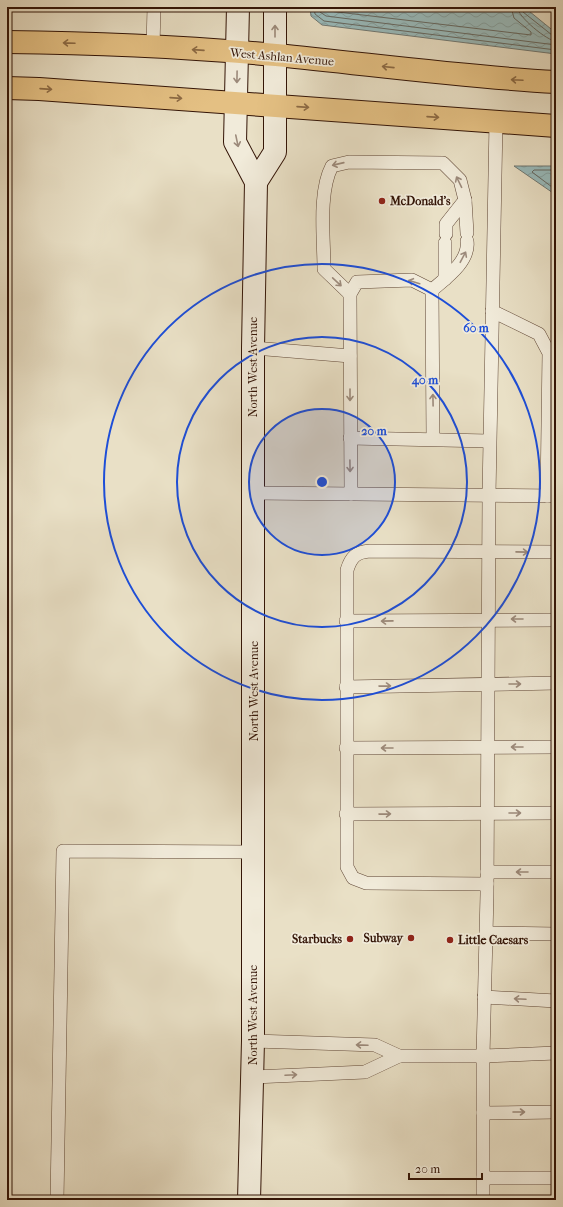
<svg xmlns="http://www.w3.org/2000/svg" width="563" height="1207" font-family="'IM FELL French Canon',serif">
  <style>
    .water { fill: url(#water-waves); stroke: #707873 }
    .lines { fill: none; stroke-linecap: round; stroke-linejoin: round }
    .shore { stroke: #666861; stroke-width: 1 }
    .service-casing { stroke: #604736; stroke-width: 14 }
    .secondary-casing { stroke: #331406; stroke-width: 24 }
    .primary-casing { stroke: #331406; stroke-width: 24 }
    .service { stroke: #f1ebda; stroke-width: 13 }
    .secondary { stroke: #f1ebda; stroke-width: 22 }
    .primary { stroke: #e4c083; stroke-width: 22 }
    .oneway { stroke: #9c8a7b }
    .oneway2 { stroke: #8c6a44 }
    .ring { fill: none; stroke: #1d4ed8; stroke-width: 2 }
    .poi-dot { fill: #8f2418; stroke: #f1ebda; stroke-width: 1.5 }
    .labels { text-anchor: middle; stroke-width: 3.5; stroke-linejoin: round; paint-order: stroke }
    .street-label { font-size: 12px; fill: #331406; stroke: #f1ebda }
    .poi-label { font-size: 12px; font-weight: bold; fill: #331406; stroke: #f1ebda; text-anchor: start }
    .centre { fill: #1d4ed8; stroke: #f1ebda; stroke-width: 2 }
    .ring-label { font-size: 12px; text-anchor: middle; font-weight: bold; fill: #1d4ed8; stroke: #f1ebda; stroke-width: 3.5; stroke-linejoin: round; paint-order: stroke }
  </style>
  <defs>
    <pattern id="water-waves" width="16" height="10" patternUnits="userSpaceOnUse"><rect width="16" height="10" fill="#99bbbc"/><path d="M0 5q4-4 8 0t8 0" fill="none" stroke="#84a0a0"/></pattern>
  </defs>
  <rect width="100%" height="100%" fill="#e9e0c6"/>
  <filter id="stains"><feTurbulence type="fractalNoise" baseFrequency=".005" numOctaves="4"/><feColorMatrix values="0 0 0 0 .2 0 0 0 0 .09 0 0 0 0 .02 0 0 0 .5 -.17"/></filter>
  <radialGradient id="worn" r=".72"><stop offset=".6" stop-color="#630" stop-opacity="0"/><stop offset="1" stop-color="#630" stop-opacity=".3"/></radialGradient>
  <g class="water">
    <path d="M310,7H524L556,33V54L322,25L311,16Z"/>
    <path d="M514,166H556V195Z"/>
  </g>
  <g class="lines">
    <g class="shore">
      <path d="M314,7L315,14L324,21L556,50"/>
      <path d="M319,7L320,12L326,16L556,45"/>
      <path d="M325,7L329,11L531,35V32L514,18L511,7"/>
      <path d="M517,7C517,16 548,42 556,41"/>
      <path d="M522,7L523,12L552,35L556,36"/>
      <path d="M556,170H534L532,172L556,190"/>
    </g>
    <g class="service-casing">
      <g id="service">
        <path d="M153,47L154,7"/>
        <path d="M496,122L489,495L487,894L483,1056L556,1053"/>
        <path d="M446,234V224L465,200"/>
        <path d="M445,243V279"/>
        <path d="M432,290C446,278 470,261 467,241"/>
        <path d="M350,294L324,269C324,239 318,192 332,166L349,162L443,163L460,180L465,200L467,233"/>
        <path d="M492,311L539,334L549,353L547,496"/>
        <path d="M253,348L350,356"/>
        <path d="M350,438L489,441"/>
        <path d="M254,493L556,496"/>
        <path d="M351,494L350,294L357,282L412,280L432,290L433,439"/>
        <path d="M346,621L556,620"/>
        <path d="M346,687L556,683"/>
        <path d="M346,748L556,747"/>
        <path d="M346,814L556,813"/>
        <path d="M487,872H556"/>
        <path d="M487,884L366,883L353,878L347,867V570C351,557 356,552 370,551L556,552"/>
        <path d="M486,933L556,934"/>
        <path d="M484,997L556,1001"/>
        <path d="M253,1041L375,1045L399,1056H483V1200"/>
        <path d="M252,1077L365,1072L399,1056"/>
        <path d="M483,1113L556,1112"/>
        <path d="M483,1178H556"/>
        <path d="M57,1200L63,851L254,852"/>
      </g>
    </g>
    <g class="secondary-casing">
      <g id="secondary">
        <path d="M238,7L235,142L256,182L253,348V1041L249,1200"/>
        <path d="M256,182L275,152V7"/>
      </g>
    </g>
    <g class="primary-casing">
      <g id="primary">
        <path d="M7,42C96,43 187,47 276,55C369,64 462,77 556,82"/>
        <path d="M7,88L39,89L556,126"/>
      </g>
    </g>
    <use href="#service" class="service"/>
    <use href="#secondary" class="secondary"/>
    <use href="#primary" class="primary"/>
  </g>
  <defs><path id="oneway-shaft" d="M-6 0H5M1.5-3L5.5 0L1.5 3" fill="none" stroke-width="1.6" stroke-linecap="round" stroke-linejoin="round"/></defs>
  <g class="oneway">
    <use href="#oneway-shaft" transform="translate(275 31) rotate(-90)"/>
    <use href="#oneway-shaft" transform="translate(237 77) rotate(91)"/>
    <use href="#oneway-shaft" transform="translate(237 141) rotate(78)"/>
    <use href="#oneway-shaft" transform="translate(338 164) rotate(167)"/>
    <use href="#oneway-shaft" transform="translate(459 182) rotate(-116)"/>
    <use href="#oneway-shaft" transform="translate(463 257) rotate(-62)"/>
    <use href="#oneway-shaft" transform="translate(337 282) rotate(43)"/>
    <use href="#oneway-shaft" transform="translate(414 282) rotate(-163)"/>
    <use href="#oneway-shaft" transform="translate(350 395) rotate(90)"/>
    <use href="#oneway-shaft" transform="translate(433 400) rotate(-91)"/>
    <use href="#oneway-shaft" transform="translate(350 466) rotate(89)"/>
    <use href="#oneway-shaft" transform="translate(522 552) rotate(1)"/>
    <use href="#oneway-shaft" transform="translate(517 619) rotate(-180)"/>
    <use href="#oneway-shaft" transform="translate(387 621) rotate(179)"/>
    <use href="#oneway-shaft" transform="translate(515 684)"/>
    <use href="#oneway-shaft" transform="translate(385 686) rotate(-1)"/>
    <use href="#oneway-shaft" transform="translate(517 747) rotate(180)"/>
    <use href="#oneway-shaft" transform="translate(387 748) rotate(180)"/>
    <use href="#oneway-shaft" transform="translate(515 813)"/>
    <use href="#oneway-shaft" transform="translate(385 814) rotate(-1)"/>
    <use href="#oneway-shaft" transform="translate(522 872) rotate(-180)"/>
    <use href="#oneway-shaft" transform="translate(520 999) rotate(-177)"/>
    <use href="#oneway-shaft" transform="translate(362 1045) rotate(-178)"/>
    <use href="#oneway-shaft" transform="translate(291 1075) rotate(-3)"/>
    <use href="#oneway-shaft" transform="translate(519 1112)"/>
  </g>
  <g class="oneway2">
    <use href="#oneway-shaft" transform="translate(69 43) rotate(-178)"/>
    <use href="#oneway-shaft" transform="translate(198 50) rotate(-176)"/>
    <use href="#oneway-shaft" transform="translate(388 67) rotate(-174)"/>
    <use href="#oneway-shaft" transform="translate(517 80) rotate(-177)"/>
    <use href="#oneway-shaft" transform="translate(46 89) rotate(4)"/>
    <use href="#oneway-shaft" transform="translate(176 98) rotate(4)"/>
    <use href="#oneway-shaft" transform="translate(303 107) rotate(4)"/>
    <use href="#oneway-shaft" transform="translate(433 117) rotate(4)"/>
  </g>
  <circle cx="322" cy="482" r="73" fill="#1d4ed8" fill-opacity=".12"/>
  <g class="ring">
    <circle cx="322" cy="482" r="73"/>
    <circle cx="322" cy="482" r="145"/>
    <circle cx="322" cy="482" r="218"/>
  </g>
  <g class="poi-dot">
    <circle cx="382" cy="201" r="4"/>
    <circle cx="411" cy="938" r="4"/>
    <circle cx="350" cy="939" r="4"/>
    <circle cx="450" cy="940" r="4"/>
  </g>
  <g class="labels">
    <g class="street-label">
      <text transform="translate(282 57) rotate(5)" y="4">West Ashlan Avenue</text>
      <text transform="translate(253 367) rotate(-90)" y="4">North West Avenue</text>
      <text transform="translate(254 691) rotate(-90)" y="4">North West Avenue</text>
      <text transform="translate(253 1015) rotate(-90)" y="4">North West Avenue</text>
    </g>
    <g class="poi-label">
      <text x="390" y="205">McDonald's</text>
      <text x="403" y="942" text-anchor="end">Subway</text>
      <text x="342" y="943" text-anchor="end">Starbucks</text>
      <text x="458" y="944">Little Caesars</text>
    </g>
  </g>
  <circle cx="322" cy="482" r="6" class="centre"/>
  <g class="ring-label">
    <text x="476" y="332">60 m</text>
    <text x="425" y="384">40 m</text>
    <text x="374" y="435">20 m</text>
  </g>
  <rect width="563" height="1207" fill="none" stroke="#e9e0c6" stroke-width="24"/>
  <rect x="8" y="8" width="547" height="1191" fill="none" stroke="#331406" stroke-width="2"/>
  <rect x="12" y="12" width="539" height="1183" fill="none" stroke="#331406"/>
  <path d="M409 1173v6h73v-6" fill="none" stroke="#331406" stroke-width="2"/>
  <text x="415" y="1173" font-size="12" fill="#331406" stroke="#f1ebda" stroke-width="3" paint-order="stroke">20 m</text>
  <rect width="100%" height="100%" filter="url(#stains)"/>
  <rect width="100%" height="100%" fill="url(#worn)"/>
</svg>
